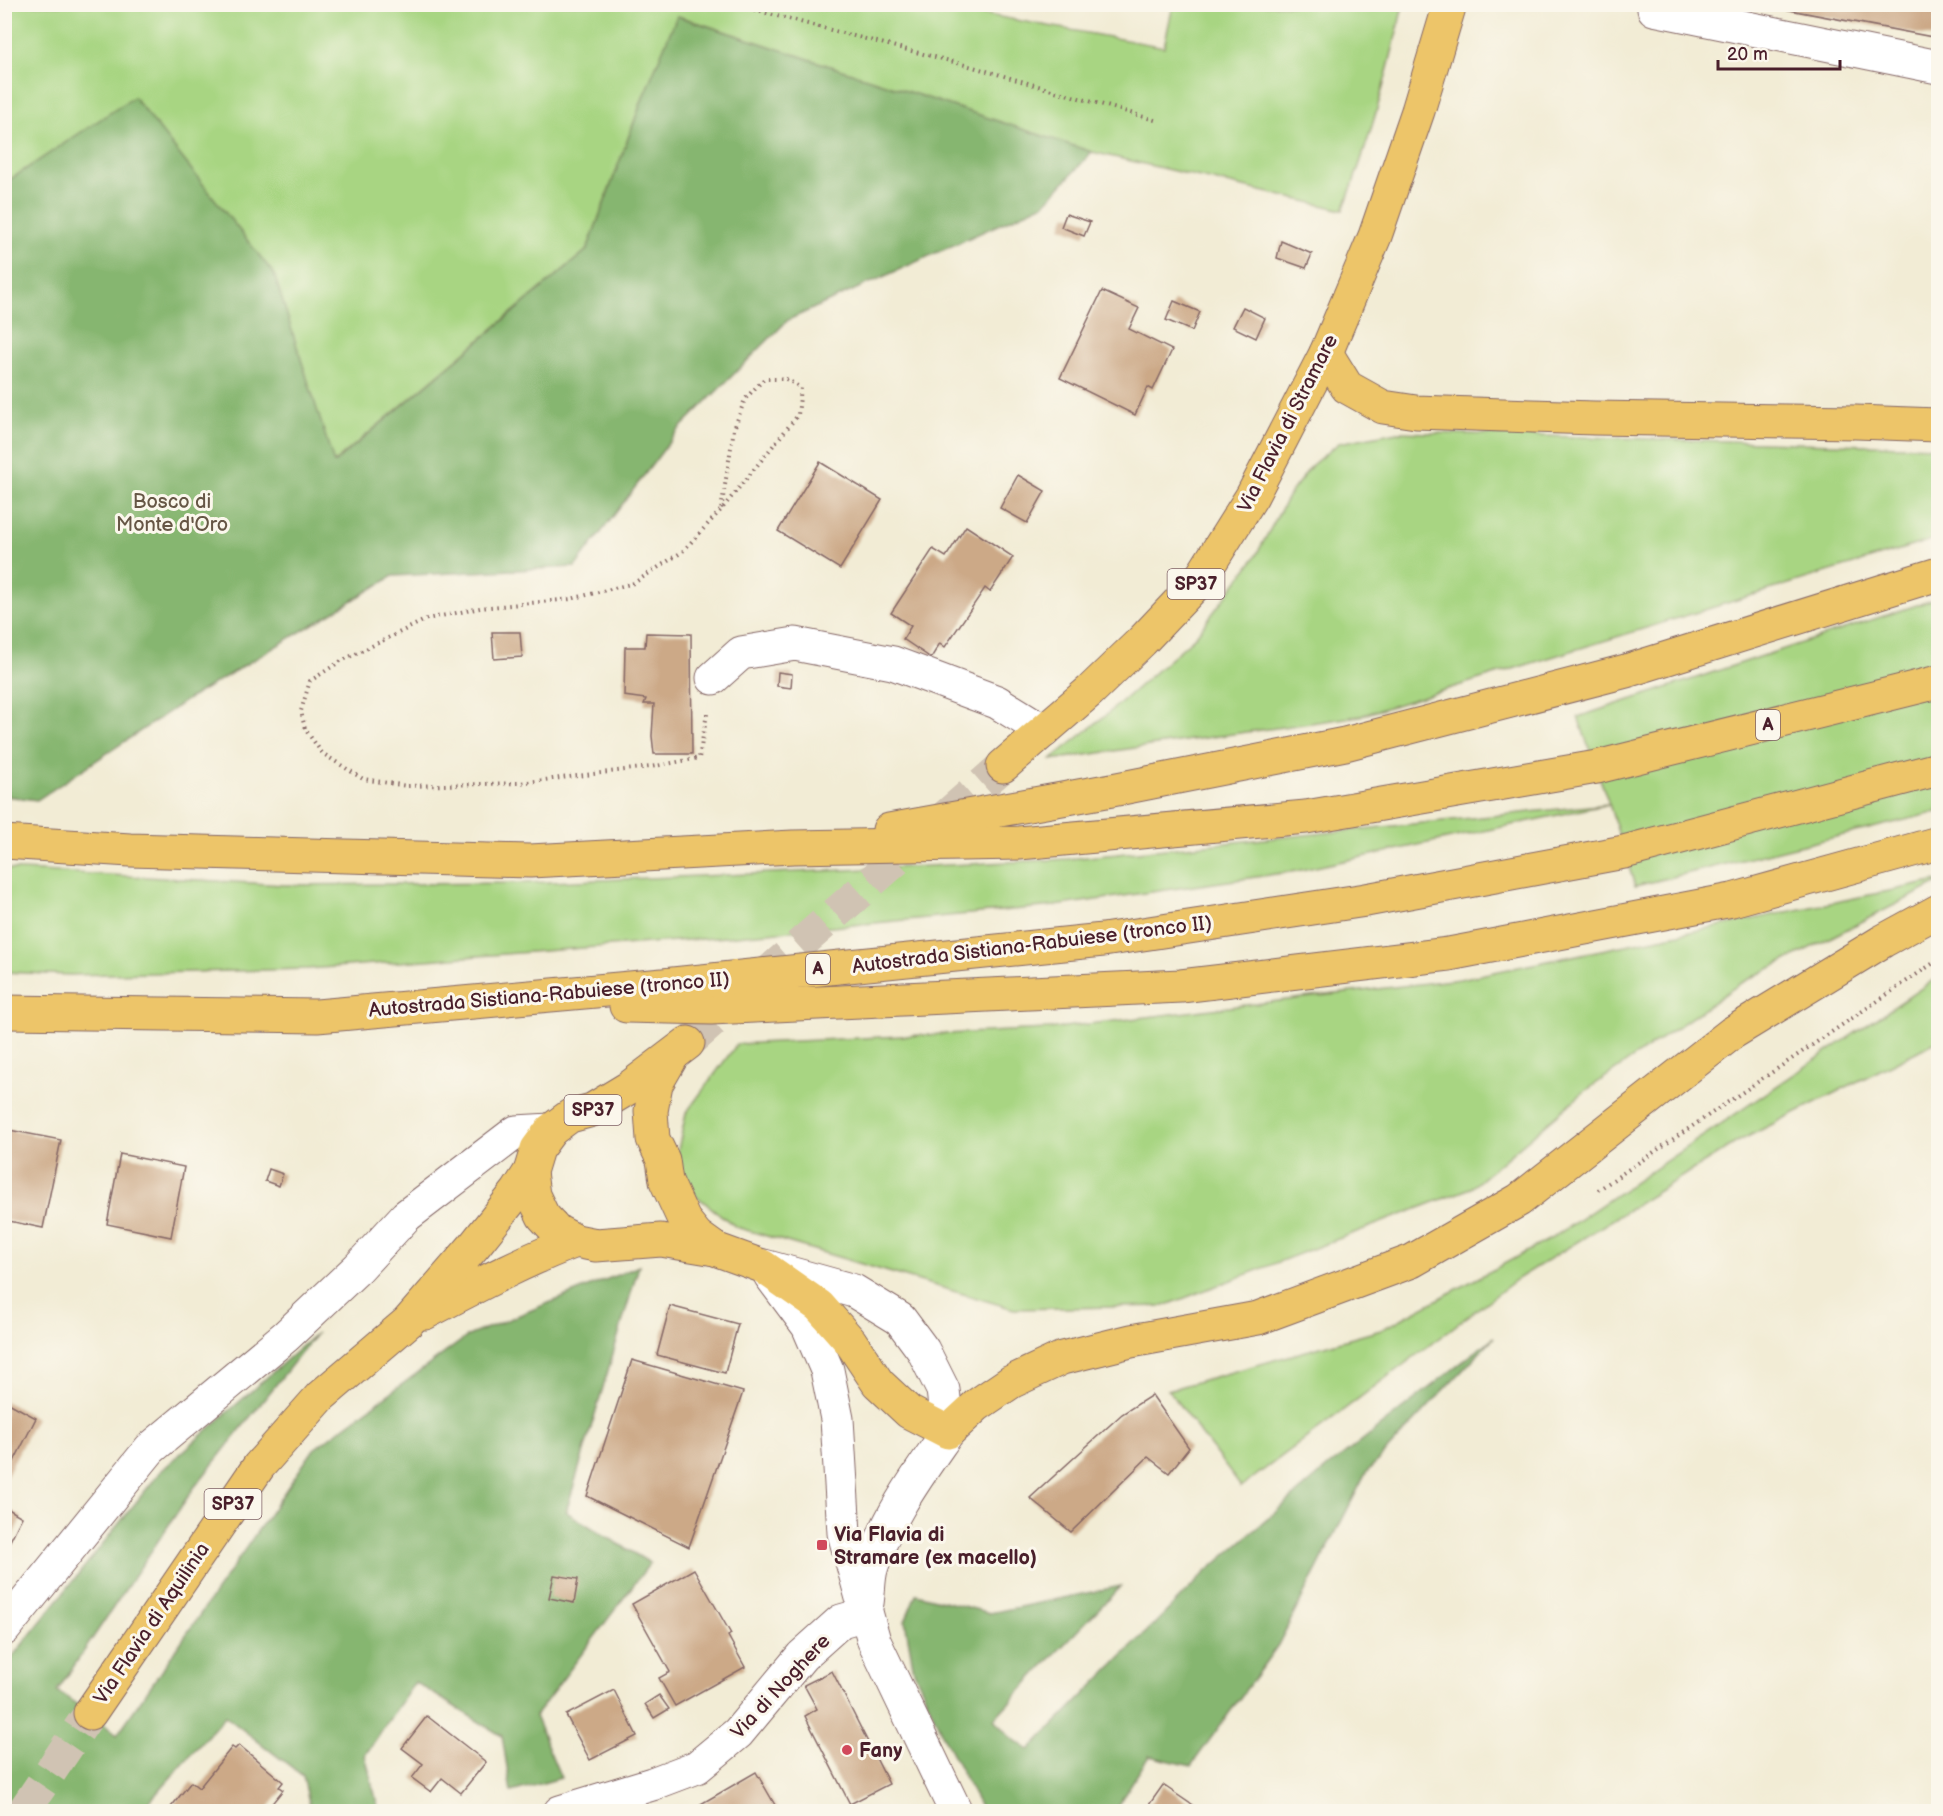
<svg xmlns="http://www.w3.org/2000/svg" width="1943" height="1816" font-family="'Balsamiq Sans',sans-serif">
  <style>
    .green { fill: #a8d582; stroke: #797a56; stroke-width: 1.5 }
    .forest { fill: #86b670; stroke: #686a4e; stroke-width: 1.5 }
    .building { fill: #cca987 }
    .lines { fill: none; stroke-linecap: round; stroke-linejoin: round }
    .primary-tunnel { stroke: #d0c3b3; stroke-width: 33; stroke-dasharray: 33 16; stroke-linecap: butt }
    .minor-casing { stroke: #856766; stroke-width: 35 }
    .tertiary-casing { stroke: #856766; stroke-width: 35 }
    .primary-casing { stroke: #856766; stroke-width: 35 }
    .trunk-casing { stroke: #856766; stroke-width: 35 }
    .path { stroke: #856766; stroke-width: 4; stroke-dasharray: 1.5 4.5; stroke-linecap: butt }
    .minor { stroke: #fff; stroke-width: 33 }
    .tertiary { stroke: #fff; stroke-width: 33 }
    .primary { stroke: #edc569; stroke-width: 33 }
    .trunk { stroke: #edc569; stroke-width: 33 }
    .poi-dot { fill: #d1495b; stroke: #fbf7ec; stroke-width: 2 }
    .labels { text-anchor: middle; stroke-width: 6; stroke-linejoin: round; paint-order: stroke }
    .shield { fill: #fbf7ec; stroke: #7f6065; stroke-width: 1.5 }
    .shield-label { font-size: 18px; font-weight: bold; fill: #4a1f2b }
    .street-label { font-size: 20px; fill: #4a1f2b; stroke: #fbf7ec }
    .park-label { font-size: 20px; fill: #665645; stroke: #fbf7ec }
    .poi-label { font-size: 20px; font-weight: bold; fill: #4a1f2b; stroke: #fbf7ec; text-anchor: start }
  </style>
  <rect width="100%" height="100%" fill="#fbf7ec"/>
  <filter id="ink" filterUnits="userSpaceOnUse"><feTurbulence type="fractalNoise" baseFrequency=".0167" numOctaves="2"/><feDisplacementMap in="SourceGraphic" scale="12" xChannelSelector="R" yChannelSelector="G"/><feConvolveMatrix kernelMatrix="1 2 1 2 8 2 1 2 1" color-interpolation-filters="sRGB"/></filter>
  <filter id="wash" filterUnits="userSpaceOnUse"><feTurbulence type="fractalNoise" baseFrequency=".008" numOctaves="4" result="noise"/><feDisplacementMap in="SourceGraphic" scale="24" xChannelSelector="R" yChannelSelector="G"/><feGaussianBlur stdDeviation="1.35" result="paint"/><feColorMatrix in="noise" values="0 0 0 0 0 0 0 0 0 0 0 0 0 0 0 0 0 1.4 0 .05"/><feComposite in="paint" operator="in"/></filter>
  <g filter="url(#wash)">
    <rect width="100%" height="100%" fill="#f2ecd5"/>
    <g class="green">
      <path d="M967,4L966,11L1164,47L1173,5H1403C1388,74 1369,144 1343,210L1092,152L678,16L644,95L587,250L333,463L134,98L5,183V5Z"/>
      <path d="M1397,432L1938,447V538L1360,716L1050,760L1105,716L1194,638L1254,559L1289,495L1312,465L1339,443Z"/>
      <path d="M1938,598V812L1635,886L1609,804L1297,871L1054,906L715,938L308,969L70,975L5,972V869L284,885L525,883L847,870L1068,859L1609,804L1578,717Z"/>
      <path d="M1938,881V883L1741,983L1584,1092L1471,1188L1164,1306L1014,1309L736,1227L690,1191L676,1159L686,1113L737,1044L1048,1029L1460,979Z"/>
      <path d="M1938,977V1041L1737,1142L1516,1280L1241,1487L1168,1390L1381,1330L1552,1238Z"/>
    </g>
    <g class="forest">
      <path d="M677,16L1092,152L1044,204L788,320L679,429L575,567L393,576L190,698L37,800L5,796V183L134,97L274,274L334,463L587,250L644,95Z"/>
      <path d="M639,1266L566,1512L650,1563L535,1716L561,1778L511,1792L502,1736L415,1682L365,1755L379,1811H311L303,1776L225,1716L141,1811L5,1812V1666L161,1471L317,1333L193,1489L57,1691L90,1713L117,1735L314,1449L468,1336Z"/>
      <path d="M1494,1337L1366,1473L1278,1645L1191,1766L1149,1756L1114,1811H982L944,1738L914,1671L905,1621L916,1594L990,1613L1121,1586L1046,1663L994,1719L1009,1736L1029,1750L1208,1570L1328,1467Z"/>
    </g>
    <g id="blocks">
      <g class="building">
        <path d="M1769,4H1938V38L1769,6Z"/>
        <path d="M1066,214L1090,222L1084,236L1061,227Z"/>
        <path d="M1281,241L1312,254L1306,268L1277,258Z"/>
        <path d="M1102,291L1139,308L1129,329L1172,350L1153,390L1148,387L1135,415L1060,378Z"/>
        <path d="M1174,301L1200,312L1192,331L1166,320Z"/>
        <path d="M1243,307L1265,318L1256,338L1233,327Z"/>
        <path d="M820,462L882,500L840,569L778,531Z"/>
        <path d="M1018,475L1045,491L1027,523L1000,508Z"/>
        <path d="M966,526L1013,557L990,592L985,588L945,647L940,643L931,658L903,639L911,626L891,613L933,549L946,557Z"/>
        <path d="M492,632H520L522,657L494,659Z"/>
        <path d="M646,633L691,634L692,754H654L652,736L654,704H644L646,699L624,696L625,647H645Z"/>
        <path d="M778,672L792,674L791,688L777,686Z"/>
        <path d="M4,1129L61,1140L43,1228L4,1220Z"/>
        <path d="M120,1154L184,1167L171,1237L107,1224Z"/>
        <path d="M269,1169L283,1174L279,1186L265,1181Z"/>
        <path d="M670,1306L738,1324L725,1373L657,1355Z"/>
        <path d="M632,1360L743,1392L689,1547L587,1496Z"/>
        <path d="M1152,1395L1189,1448L1169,1473L1148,1457L1071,1532L1030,1498L1122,1414Z"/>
        <path d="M5,1401L36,1418L5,1479Z"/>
        <path d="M5,1507L22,1517L5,1551Z"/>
        <path d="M694,1569L731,1634L728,1636L745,1667L675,1706L659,1678L670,1672L632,1604Z"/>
        <path d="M554,1575L578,1579L574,1603L549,1598Z"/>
        <path d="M832,1671L889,1784L850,1804L805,1716L817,1709L804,1685Z"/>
        <path d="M614,1690L637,1736L590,1760L566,1715Z"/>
        <path d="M659,1695L669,1709L654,1718L645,1704Z"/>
        <path d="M427,1716L486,1762L461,1793L442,1778L431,1792L412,1778L423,1764L402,1748Z"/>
        <path d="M239,1745L283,1782L279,1787L283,1790L265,1812H167L191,1782L199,1788L232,1747L235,1749Z"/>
        <path d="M756,1772L779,1812H687Z"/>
        <path d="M1163,1785L1195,1807L1191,1812H1144Z"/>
      </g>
    </g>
  </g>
  <g filter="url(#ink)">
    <use href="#blocks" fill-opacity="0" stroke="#856766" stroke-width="1.5"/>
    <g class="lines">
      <g class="primary-tunnel">
        <path d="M688,1043L1003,766"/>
        <path d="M23,1812L90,1713"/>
      </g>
      <g class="minor-casing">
        <g id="minor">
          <path d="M1654,9L1938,67"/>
          <path d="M713,678L741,653L795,644L893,663L997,702L1044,731"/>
          <path d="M4,1629L150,1449L286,1336L358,1268L406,1216L516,1132L551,1130"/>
          <path d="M560,1812L652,1784L697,1767L738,1733L802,1656L841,1621L866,1614"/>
        </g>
      </g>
      <g class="tertiary-casing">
        <g id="tertiary">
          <path d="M764,1266L854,1291L900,1319L923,1350L943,1390L948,1432C919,1474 887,1517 872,1566C868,1577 869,1591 867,1603"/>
          <path d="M770,1275L808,1326L827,1370L837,1419L844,1533L874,1641L956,1812"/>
        </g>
      </g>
      <g class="primary-casing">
        <g id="primary">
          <path d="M1326,353L1347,387L1383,407L1416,412L1594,418L1856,422L1938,425"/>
          <path d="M1003,766L1090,691L1142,641L1198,582L1252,496L1326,353L1375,236L1418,111L1450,4"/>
          <path d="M688,1043L630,1087L592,1110L570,1116L551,1130L537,1149L530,1172L533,1195L543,1216L557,1231L576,1241L596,1245L661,1240L715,1249L762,1266L819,1306L850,1341L878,1383L909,1412L948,1432L977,1405L1011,1382L1062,1358L1131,1341L1258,1318L1412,1261L1519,1200L1732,1033L1883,941L1938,911"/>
          <path d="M671,1058L656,1084L651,1111L653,1139L663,1160L666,1181L684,1220L697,1236L715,1249"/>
          <path d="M425,1313C475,1287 523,1261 576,1241"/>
          <path d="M90,1713L259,1466L321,1396L408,1322L474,1246L517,1192L530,1172"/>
        </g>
      </g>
      <g class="trunk-casing">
        <g id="trunk">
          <path d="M889,830L1112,790L1345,744L1626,671L1938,574"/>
          <path d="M4,842L130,850L530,861L793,847L1019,843L1306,817L1597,767L1938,682"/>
          <path d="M626,1006L711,1008L1181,986L1449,954L1732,900L1938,843"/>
          <path d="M4,1012L317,1016L663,985L1103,940L1366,900L1624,852L1938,769"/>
        </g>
      </g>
      <g class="path">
        <path d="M731,4L973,67L1158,121"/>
        <path d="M707,714L699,758L650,767L520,783L407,786L363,779L322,753L305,729L301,711L310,681L341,661L427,619L480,608L571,599L634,583L682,552L721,510L798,415L801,388L786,379H764L745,399L734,429L721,510"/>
        <path d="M1598,1190L1938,960"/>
      </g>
      <use href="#minor" class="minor"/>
      <use href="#tertiary" class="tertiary"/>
      <use href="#primary" class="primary"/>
      <use href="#trunk" class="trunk"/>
    </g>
  </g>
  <g class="poi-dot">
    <rect x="816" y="1539" width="12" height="12" rx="3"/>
    <circle cx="847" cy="1750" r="6"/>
  </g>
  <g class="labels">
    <g class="shield">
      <rect x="1167.5" y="569" width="57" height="30" rx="4.5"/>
      <rect x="1756" y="710" width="24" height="30" rx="4.5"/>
      <rect x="806" y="954" width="24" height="30" rx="4.5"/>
      <rect x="564.5" y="1095" width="57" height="30" rx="4.5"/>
      <rect x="204.5" y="1489" width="57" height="30" rx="4.5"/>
    </g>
    <g class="shield-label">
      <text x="1196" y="590">SP37</text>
      <text x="1768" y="731">A</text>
      <text x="818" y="975">A</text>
      <text x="593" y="1116">SP37</text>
      <text x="233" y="1510">SP37</text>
    </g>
    <g class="street-label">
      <text transform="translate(1287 423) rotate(-63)" y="7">Via Flavia di Stramare</text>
      <text transform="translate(1032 944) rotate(-7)" y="7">Autostrada Sistiana-Rabuiese (tronco II)</text>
      <text transform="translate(549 994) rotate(-5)" y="7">Autostrada Sistiana-Rabuiese (tronco II)</text>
      <text transform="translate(151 1623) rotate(-56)" y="7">Via Flavia di Aquilinia</text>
      <text transform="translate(780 1686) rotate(-47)" y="7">Via di Noghere</text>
    </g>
    <g class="park-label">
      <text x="172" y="508">Bosco di<tspan x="172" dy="23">Monte d'Oro</tspan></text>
    </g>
    <g class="poi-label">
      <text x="834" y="1541">Via Flavia di<tspan x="834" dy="23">Stramare (ex macello)</tspan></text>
      <text x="859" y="1757">Fany</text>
    </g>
  </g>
  <rect width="1943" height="1816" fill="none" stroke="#fbf7ec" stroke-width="24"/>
  <path d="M1718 60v9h122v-9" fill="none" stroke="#4a1f2b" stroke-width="3"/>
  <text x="1727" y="60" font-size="18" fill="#4a1f2b" stroke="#fbf7ec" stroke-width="4.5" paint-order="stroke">20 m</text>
</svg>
